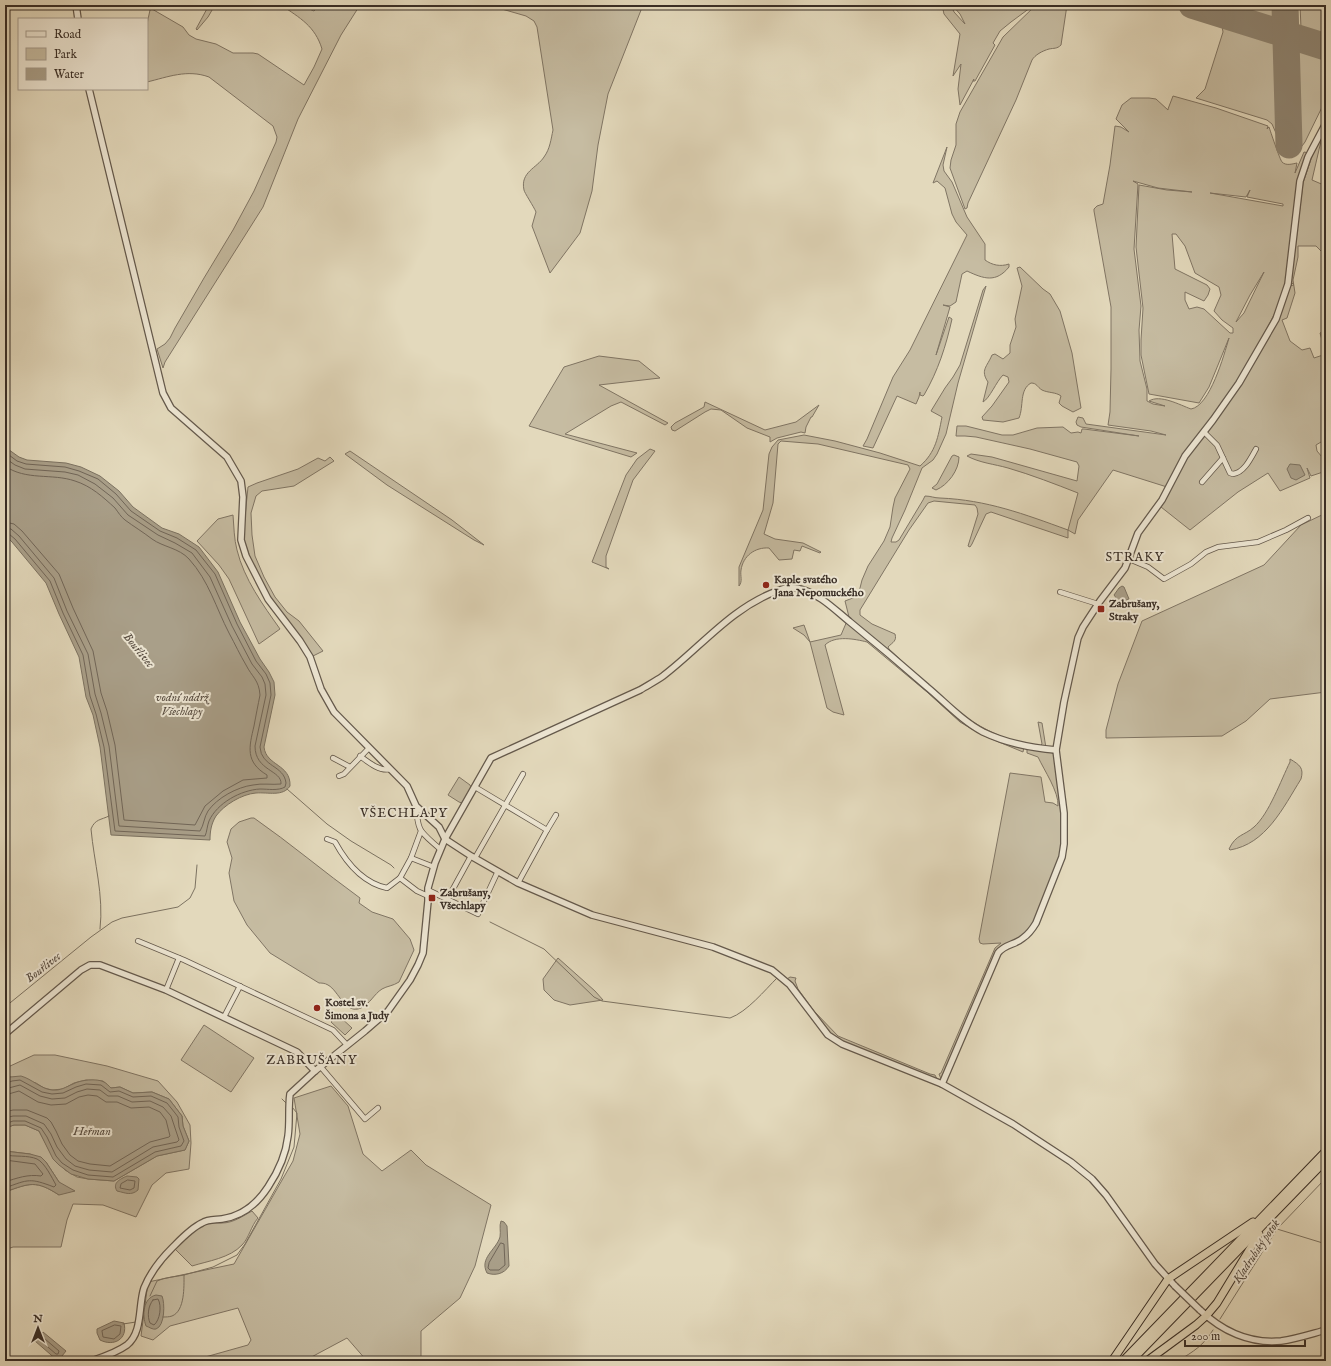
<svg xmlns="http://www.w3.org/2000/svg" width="1331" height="1366" font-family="'IM FELL English',serif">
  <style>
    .green { fill: #c6bca2; stroke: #807564; fill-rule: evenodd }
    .water { fill: #a99f89; stroke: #7c7261 }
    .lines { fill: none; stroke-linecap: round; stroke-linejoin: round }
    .shore { stroke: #716658; stroke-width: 1 }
    .stream { stroke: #7c7261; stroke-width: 1 }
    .runway { stroke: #8e8471; stroke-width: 27 }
    .minor-casing { stroke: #64594c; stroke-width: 6 }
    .tertiary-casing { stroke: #64594c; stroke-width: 8 }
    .trunk-casing { stroke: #392e26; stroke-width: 9 }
    .minor { stroke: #ede6d3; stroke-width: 4.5 }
    .tertiary { stroke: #ede6d3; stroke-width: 5.5 }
    .trunk { stroke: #e3d9bc; stroke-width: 7 }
    .tertiary-bridge-casing { stroke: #64594c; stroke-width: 8; stroke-linecap: butt }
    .tertiary-bridge { stroke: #ede6d3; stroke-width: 5.5 }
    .poi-dot { fill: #8f2418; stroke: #ede6d3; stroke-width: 1.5 }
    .labels { text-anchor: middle; stroke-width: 4; stroke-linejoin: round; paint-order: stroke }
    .poi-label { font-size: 11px; font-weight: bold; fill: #392e26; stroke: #ede6d3; text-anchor: start }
    .water-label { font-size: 12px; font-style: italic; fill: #554a3f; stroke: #ede6d3 }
    .quarter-label { font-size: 13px; letter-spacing: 1px; fill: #392e26; stroke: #ede6d3 }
  </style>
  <rect width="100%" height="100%" fill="#e3d9bc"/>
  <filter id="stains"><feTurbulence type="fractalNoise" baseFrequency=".005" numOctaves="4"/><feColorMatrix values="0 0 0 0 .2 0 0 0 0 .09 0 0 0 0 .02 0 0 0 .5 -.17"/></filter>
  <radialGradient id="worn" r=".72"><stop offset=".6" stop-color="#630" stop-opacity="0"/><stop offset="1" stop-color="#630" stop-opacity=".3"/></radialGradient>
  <g class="green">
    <path d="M209,5H215L208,17L197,30L196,29Z"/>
    <path d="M281,5H304L307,8L314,11L320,5H360L341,35L298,119L263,207L165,362L163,368L157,349L165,344L170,338L175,328L204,278L233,230L254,191L276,142L277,137L273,126L209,77C187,69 168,77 147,82V24L150,10L152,9L183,27L189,35L196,39L216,44L233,53H253L258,54L304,85L314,67L322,49C315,26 300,18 281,5Z"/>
    <path d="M488,5H643L608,94L598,145L592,191L580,233L550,273L532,226L536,212C534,207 524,192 524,190C520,172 537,168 544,157C550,149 551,139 553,130L537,27L534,21L526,16Z"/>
    <path d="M942,5H951L954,12L965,24L960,14L952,5H1034L1011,22L1000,31L993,43L995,45L975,81H973L974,79L960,105L958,89L961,64L953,76L960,34L944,14Z"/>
    <path d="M1036,5H1067L1061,45C1057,49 1054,48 1049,49C1042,51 1035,55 1032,60L1016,100L968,203L967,208L965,209L950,168L951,160L956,145V124L960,112L1003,37Z"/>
    <path d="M1225,5H1275V21Z"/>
    <path d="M1300,5H1326V36L1301,28Z"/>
    <path d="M1208,19L1276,39L1279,140L1272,124L1267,120L1196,98L1205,89L1223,32L1222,26L1208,20Z"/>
    <path d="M1297,46L1326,56V99L1305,142L1299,150Z"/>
    <path d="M1173,96L1216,108L1268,126L1267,129L1269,127C1270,130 1280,160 1282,162C1286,166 1292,164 1297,163L1295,173L1304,152L1309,153L1298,183L1286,283L1276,311L1255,351L1237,382L1213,416L1188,447L1167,487L1113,470L1078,520L1075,534L1068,530V538L991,512L986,514L972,544L970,547L968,546L978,514L977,508L975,505L934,501L928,503L909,530L860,610V615L872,624L895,634C897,641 893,642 888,647L889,649C922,679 954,716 996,734C1010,741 1025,743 1040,746L1042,744L1038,722L1042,723L1046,748C1013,742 989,736 961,716L849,617L845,601L858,596L862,580L868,566L884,541L890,527L893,507L895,498L910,469L908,465L818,444L781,441L778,444L773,503L764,534L775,539L803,543L821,552L820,553L802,546L800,551L794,550L792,559L779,560L769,548C755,547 743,556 741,570C740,576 743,581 739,586V567L763,510L769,454L772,447L778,440L804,435L835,441L880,453L920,466C936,452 938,437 942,417L931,411L945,388L953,377L960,365L983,290L986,286L958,383L946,434L937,454L933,460L922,468L905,510L892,538L891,542H896L899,540L923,500L925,496C931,496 934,498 940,498C987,500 1024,514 1068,530L1078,493C1055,484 1032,475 1008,468C994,464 980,463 967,456L971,454L992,457L1077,481L1079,466L1077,462L1030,449L976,437L965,436H956L957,426H966L1002,435H1013L1037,428L1063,427L1071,433L1078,432L1081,433L1082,429H1084L1139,436L1081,427L1077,425L1076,422L1078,417L1083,418L1086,424L1166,435L1151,431L1108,425L1110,412L1111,369V307L1094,211V209L1097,206L1103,204L1110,165L1115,126L1121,127L1129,132L1116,119L1122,105L1131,98H1149L1156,99L1168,110V109ZM1133,181L1158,188L1192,192L1167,190L1139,185L1136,247L1143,308L1141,340V355L1149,394L1199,403L1209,387L1229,338C1224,355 1210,406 1191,409C1180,405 1160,394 1149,401L1165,406L1153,404L1147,401V389L1140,361L1139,330L1141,306L1134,249L1138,184ZM1250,190L1247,197L1283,204V206L1210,193L1246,197ZM1172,234H1176L1185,246L1195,273L1219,287L1221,295L1214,311L1222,320L1233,328V333H1230L1204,309L1197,307L1189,309L1185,300V292L1204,301L1208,295L1210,289L1207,285L1175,269ZM1264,272L1244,313L1236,322L1250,295Z"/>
    <path d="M1326,127V131L1321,141L1312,180L1326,186V256L1316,246H1298V257L1293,280L1295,293L1287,318L1282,320L1290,341L1302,350L1310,348L1314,358L1326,354L1320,333L1326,330V439L1316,445L1317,451L1322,457L1326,455V471L1311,476L1307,468L1310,478L1280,491L1268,473L1238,492L1190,530L1161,507L1187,456L1245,377L1256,360L1281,314L1289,286L1294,285L1291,282L1303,183L1311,159Z"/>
    <path d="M947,147L943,165L944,171L952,182L967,217L985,244V260C992,265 1000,267 1009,264V267C996,283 984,279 967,271L962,274L956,302L950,306L943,305L950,307L936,355L949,317L952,319C946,346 938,371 924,395L923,396L920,395V392L919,397L916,404L897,396L873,448L863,446L867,439L893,377L910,350L967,235L956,222L952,214L945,188L937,181L933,183Z"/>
    <path d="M1020,267L1043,289L1050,294L1060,311L1072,353L1081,408L1073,412L1062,406L1059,403L1061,396C1056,392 1048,393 1042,390C1037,387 1037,383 1031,383C1019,390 1024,406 1019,418L1003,422L983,420L982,417L992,406L1009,382L1008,377L1003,375C996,382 990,398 983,402L988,382C980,370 987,367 992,355L995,354L1003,359L1010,353V345L1016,327L1015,319L1022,286L1017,268Z"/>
    <path d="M599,356L639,361L660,378L599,385L668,423L665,425L621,402L611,406L565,434L637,453L631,457L529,426L564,367Z"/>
    <path d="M705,402L765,430L796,422L819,405L812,417H811L806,427L805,433L801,432L777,438L770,442V437L747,428L721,410L711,409L705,412L675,431L672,430L671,427L675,423L704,407Z"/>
    <path d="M650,449L655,451L633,480L606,556V567L609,569L592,562L626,475L637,459Z"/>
    <path d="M350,451L452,520L484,545L474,540L387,485L345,454Z"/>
    <path d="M954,455L959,457C959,470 948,485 936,490L932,488L937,484L952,456Z"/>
    <path d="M330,457L334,461L294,486L262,491L256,496L251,513L252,535L255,556L264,577L275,597L287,612L299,621L323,651L313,656L271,599L252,563L243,537L248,487L257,483L298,469L318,458L325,461Z"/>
    <path d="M1326,513V692L1270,699L1246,721L1222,736L1106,738V730L1118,684L1142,621L1264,565L1301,525Z"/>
    <path d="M233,515C234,527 234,539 237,550C244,579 263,605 280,629L259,644L229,579L219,565L197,541L218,519Z"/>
    <path d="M847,621L966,723L1024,747L1023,752L982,735L960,722L927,692L867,642C855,639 835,635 825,645L844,715L833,712L827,708L810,642L804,635L793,628L804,625L810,642L841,635Z"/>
    <path d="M1027,748L1050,752L1054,754L1062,799V851L1037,918L1024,936L1001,947L941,1079L939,1074L941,1073L995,948L1001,943L983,944L980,943L979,939L1010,773L1041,777L1045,802L1053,803L1058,806C1059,792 1044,770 1038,757L1027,753Z"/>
    <path d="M1290,759C1300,765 1304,768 1301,779C1283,808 1266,844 1230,850L1229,849C1236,834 1244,836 1254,827C1269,814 1281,780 1290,762Z"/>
    <path d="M459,777L470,785L471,787L462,803L459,802L448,795Z"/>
    <path d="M251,818H254C290,843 324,872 360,898L359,903L372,912L393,919L410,939L414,950L399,982C393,986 387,986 382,989C374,994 370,1004 361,1008C345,1015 339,991 328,985C325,983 321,983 319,983L270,953L247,925L234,901L229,873L232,858L227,842L231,829L239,822Z"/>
    <path d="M558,958L595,991L603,1000L570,1005L554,1000L544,990L543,979Z"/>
    <path d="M790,977L796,978L795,981L798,989L814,1011L838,1036L930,1074L935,1075L938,1081L839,1040L826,1029L787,979Z"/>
    <path d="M338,1015L352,1028L345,1035L331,1022Z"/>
    <path d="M204,1025L254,1058L231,1092L181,1060Z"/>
    <path d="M34,1055H55L107,1066L158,1081L177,1102L190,1125L191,1143L189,1169L166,1173L152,1185L136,1217L103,1205L73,1204L67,1220L61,1247H13L5,1250V1192C30,1183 36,1180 59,1195V1182L46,1162L30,1154L5,1151V1128L14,1125H25L39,1131L49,1150L65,1170L77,1177L88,1179L114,1181L157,1156L185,1150L189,1141L183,1126L182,1116L169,1099L152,1092L133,1093L120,1087L111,1088L103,1081L86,1080L74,1083L63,1089L52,1090L44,1088L36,1083L10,1077L5,1081V1065L8,1067Z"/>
    <path d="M331,1086L348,1106L363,1154L382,1171L411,1150L426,1165L491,1205L475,1266L460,1298L421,1331V1361H367L347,1338L304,1361H191L248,1345L251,1340L238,1308L170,1326L153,1340L141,1336L148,1282L234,1264L293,1161L300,1134L294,1098Z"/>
    <path d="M252,1211L258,1218C251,1226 249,1238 242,1245C230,1258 208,1261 192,1266L175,1249L202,1224C209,1222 215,1223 222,1223C233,1223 243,1216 252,1211Z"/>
  </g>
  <g class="water">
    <path d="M5,447L19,457L27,460L66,463L81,467L100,476L119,491L133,507L162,528L179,534L199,547L218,572L240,622L260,659L269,672L274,682L275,695L264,747C266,766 291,764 290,786C283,797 268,792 256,793C242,794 224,805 216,816C211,824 210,832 210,840L111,835L100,747L93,715L86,697L79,657L59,614L46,583L12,542L5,535Z"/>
    <path d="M1290,464L1300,465L1305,475L1296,480L1291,478L1287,469Z"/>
    <path d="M1122,586L1124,587L1129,599L1120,603L1114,595L1119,588Z"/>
    <path d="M21,1076C32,1079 41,1089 52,1090C60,1091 66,1087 73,1084C80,1080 97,1078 104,1082C106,1083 109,1086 111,1088L120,1087L133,1093L152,1092L169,1099L182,1116L183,1126L189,1141L185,1150L157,1156L114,1181L88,1179L71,1174L59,1165L53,1159L39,1131L25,1125H14L5,1128V1081L10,1077Z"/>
    <path d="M5,1151L30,1154L41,1157L46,1162L59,1182L75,1191L59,1195C36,1180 30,1183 5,1192Z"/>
    <path d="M127,1176L137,1177L139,1179L138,1190C131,1196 126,1193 117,1191C112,1183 120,1179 127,1176Z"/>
    <path d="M501,1221L504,1222L507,1226L509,1266C504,1274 495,1276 487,1273C479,1258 496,1250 500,1237C501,1231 499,1226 501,1221Z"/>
    <path d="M156,1295L162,1296C165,1303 165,1326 156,1329C153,1330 149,1327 146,1326C142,1315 143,1298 156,1295Z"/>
    <path d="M114,1321L124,1323C128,1339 114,1347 100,1340L97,1333V1329Z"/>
    <path d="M43,1332L66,1351L58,1361L35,1341Z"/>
  </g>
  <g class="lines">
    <g class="shore">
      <path d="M5,452L17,461L26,464L65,467L79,471L98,479L116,494L131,511L160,531L177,538L196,550L215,574L237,624L256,661L266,674L270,683L271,695L260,747C261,767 284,765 286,783L285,787C278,791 268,789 260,789C241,790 217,803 209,821C207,826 207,832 205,836L115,831L104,747L96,714L90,696L83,655L63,613L50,581L15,539L9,534L5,533"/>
      <path d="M5,458L15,465L25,469L65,472L78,475L95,484L113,498L128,515L158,535L175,543L192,553L210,577L232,626L252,664L262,677L265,684L266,695L255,746C255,771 282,770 281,784C272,785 262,783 253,785C237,787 217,798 208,811C204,817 204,825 200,831L119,826L109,746L101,713L95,694L88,654L67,611L54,578L19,536L11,529L5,528"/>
      <path d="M5,466C26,481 52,473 75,481C91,486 103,497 115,508C118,512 121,517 125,520C133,526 143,532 152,539C163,547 179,548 189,559C209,581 216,608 229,633C235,644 240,655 246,665C252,677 259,680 260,695C258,705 256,715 254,726C249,747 245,762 267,775V778L243,780L223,791L205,806L195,825L124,820L115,745L107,711L101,693L93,651L73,608L59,574L22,531L14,524L5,522"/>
      <path d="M5,1084L12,1081L20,1080L42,1092L52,1094L63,1093L76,1087L86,1084L101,1085L110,1092L119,1091L133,1097L151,1096L167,1103L175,1113L178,1117L179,1127L184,1141L181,1146L155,1152L113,1177L88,1175L73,1170L62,1163L56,1156L47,1137L41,1128L25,1121H13L5,1124"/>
      <path d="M5,1089L20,1085L40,1096L52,1099L65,1098L77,1092L87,1089L100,1090L108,1096H118L132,1102L150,1101L163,1107L171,1116L179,1140L177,1142L153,1147L112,1172L89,1170L75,1166L66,1159L57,1147L51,1134L44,1124L26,1116H13L5,1118"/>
      <path d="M5,1095L19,1091L38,1102L51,1105L66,1104L79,1097L88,1095L97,1096L106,1102H117L131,1108L149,1107L160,1112L166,1120L170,1136L169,1137L150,1142L110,1166L90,1164L78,1161L70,1155L62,1144L56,1131L51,1122L47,1118L27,1110H13L5,1112"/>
      <path d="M5,1155C15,1157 28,1155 37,1159C45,1163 52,1178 56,1185L54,1187C30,1178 29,1179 5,1188"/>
      <path d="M5,1160L35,1164L43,1174L41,1176C28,1174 17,1178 5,1182"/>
      <path d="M128,1180L135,1181L134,1188L130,1190L120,1188L121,1184Z"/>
      <path d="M501,1243L504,1244L505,1265L499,1270H490L488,1268L489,1263Z"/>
      <path d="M153,1300L158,1299C162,1306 160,1320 154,1325L150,1323C147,1316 148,1306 153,1300Z"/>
      <path d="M115,1325L121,1326L120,1334L114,1339L103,1337L102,1331Z"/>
      <path d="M45,1339L59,1351L58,1354H56L42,1342V1340Z"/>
    </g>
    <g class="stream">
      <path d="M287,789L327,824L351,841L391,865L394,868"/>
      <path d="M490,922L544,949L594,997L602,1001L730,1018C747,1012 765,990 777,978"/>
      <path d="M100,929C104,896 94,862 91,829C95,819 101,820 109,816"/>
      <path d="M5,1007L91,937L112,922L122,918L178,907L190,898L195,888L197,865"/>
      <path d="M282,1099L286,1103"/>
      <path d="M1277,1229L1326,1244"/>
      <path d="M150,1296L157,1281C165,1277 175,1277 184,1275"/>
      <path d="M163,1317C166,1317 169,1317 172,1316C185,1311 184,1286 184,1275L213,1267L237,1255L245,1244L281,1179L294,1147L297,1113L292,1107"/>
      <path d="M1220,1319L1277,1229L1326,1178"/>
      <path d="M123,1324L136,1322"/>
      <path d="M1178,1361C1194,1351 1203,1346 1213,1330"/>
    </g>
    <g class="runway">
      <path d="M1192,5L1326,47"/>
      <path d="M1285,5L1289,145"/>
    </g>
    <g class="minor-casing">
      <g id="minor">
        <path d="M1204,432L1217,445L1230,473L1233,474C1244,473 1251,458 1256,449"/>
        <path d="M1202,482L1223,458"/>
        <path d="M1129,559L1148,567L1164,579L1191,564L1206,552L1218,547L1258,542L1286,530L1308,518"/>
        <path d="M1060,592L1098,604"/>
        <path d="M360,756C368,762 380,772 390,769"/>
        <path d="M333,758L350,767"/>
        <path d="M339,776L344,774L369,748"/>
        <path d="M475,787L547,830L518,883"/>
        <path d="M416,806C418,833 420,831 440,849"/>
        <path d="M547,830L556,815"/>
        <path d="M421,831L411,858L434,867"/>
        <path d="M327,839L335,842C346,862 363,883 387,888L400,878"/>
        <path d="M411,858L400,878L417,891L428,896"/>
        <path d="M475,858L523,774"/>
        <path d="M428,890L478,914L498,871"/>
        <path d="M448,898L471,856"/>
        <path d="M138,941L184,960L333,1030L347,1045"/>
        <path d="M166,990L179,958"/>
        <path d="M224,1017L240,986"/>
        <path d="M320,1066L365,1119L378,1108"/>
      </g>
    </g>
    <g class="tertiary-casing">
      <g id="tertiary">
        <path d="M76,5L78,19"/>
        <path d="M89,89L163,393L171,408L227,457L241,481L243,497L241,540L246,556L268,599L300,641L310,657L321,689L334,712L407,786L416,806L439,827L445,839L471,856L518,883L592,915L713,947L772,970L790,985L828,1035L842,1044L942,1084L1013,1124L1071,1162L1092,1179L1106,1195L1155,1264L1175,1286"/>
        <path d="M5,1034L81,970L90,965H100L166,990L297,1052L315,1071"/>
        <path d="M942,1084L998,953C1005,944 1015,945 1023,938C1029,934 1033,928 1036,923L1062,857L1064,844V813L1056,750L1064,702L1078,638L1083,627L1100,601L1125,568L1138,533L1162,500L1185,456L1213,420L1239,383L1276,319L1288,284L1300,181L1308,157L1326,123"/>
        <path d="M1200,1310C1222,1331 1250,1344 1281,1341C1296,1339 1311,1334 1326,1330"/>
        <path d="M91,1361C103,1357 116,1353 127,1345C143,1332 138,1306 144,1288C150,1273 160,1260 172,1248C180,1240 191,1228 202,1223C208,1219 215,1220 222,1219C243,1216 257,1204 268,1187C278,1172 286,1154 288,1136C290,1122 288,1108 290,1094L315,1071L365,1031L388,1011L410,980L418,965L423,953L428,901V888L435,863L445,839L491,758L640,690C648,685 656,681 663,676C701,647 731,608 777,591C784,588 793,587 800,589C820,594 835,610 850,622C876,643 902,665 927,687C945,702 962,721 983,732C1006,743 1031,748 1056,750"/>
      </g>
    </g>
    <g class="trunk-casing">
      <g id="trunk">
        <path d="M1112,1361L1168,1279L1253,1222"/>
        <path d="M1123,1361L1326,1151"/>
        <path d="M1131,1361L1326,1160"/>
        <path d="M1147,1361L1196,1325L1206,1316L1217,1303L1259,1234"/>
      </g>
    </g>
    <use href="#minor" class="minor"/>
    <use href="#tertiary" class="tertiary"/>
    <use href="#trunk" class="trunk"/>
    <g class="tertiary-bridge-casing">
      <path id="tertiary-bridge" d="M1175,1286L1200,1310"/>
    </g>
    <use href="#tertiary-bridge" class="tertiary-bridge"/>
  </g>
  <g class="poi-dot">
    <circle cx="766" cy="585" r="4"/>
    <rect x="1097" y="605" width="8" height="8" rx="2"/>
    <rect x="428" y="894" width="8" height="8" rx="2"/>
    <circle cx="317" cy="1008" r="4"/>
  </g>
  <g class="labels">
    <g class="poi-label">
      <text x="774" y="583">Kaple svatého<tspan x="774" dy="13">Jana Nepomuckého</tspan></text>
      <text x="1109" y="607">Zabrušany,<tspan x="1109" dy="13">Straky</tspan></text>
      <text x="440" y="896">Zabrušany,<tspan x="440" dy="13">Všechlapy</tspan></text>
      <text x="325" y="1006">Kostel sv.<tspan x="325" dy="13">Šimona a Judy</tspan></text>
    </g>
    <g class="water-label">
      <text transform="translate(139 650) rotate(51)" y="4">Bouřlivec</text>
      <text x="182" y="701">vodní nádrž<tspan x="182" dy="14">Všechlapy</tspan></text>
      <text transform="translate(43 967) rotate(-38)" y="4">Bouřlivec</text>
      <text x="92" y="1135">Heřman</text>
      <text transform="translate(1256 1251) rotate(-56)" y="4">Kladrubský potok</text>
    </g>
    <g class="quarter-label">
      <text x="1135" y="561">STRAKY</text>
      <text x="404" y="817">VŠECHLAPY</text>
      <text x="312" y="1064">ZABRUŠANY</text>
    </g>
  </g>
  <rect width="1331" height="1366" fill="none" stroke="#e3d9bc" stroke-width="20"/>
  <rect x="6" y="6" width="1319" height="1354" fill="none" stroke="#392e26" stroke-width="2"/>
  <rect x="10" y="10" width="1311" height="1346" fill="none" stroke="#392e26"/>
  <rect x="18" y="18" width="130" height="72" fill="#ede6d3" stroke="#a59c8e"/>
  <rect x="26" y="31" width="20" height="6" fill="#ede6d3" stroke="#a59c8e"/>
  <text x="54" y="38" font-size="12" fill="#392e26">Road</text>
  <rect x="26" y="48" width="20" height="12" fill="#c6bca2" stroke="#a59c8e"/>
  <text x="54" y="58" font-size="12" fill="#392e26">Park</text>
  <rect x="26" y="68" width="20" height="12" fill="#a99f89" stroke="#a59c8e"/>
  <text x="54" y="78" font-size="12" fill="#392e26">Water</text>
  <g transform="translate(38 1328)" stroke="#ede6d3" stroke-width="3" paint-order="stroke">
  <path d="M0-3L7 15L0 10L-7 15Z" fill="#392e26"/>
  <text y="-6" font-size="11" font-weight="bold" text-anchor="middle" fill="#392e26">N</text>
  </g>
  <path d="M1185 1340v6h120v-6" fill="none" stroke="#392e26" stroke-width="2"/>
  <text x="1191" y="1340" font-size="12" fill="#392e26" stroke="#ede6d3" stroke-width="3" paint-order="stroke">200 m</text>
  <rect width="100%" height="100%" filter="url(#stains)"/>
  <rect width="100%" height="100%" fill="url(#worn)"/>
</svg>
